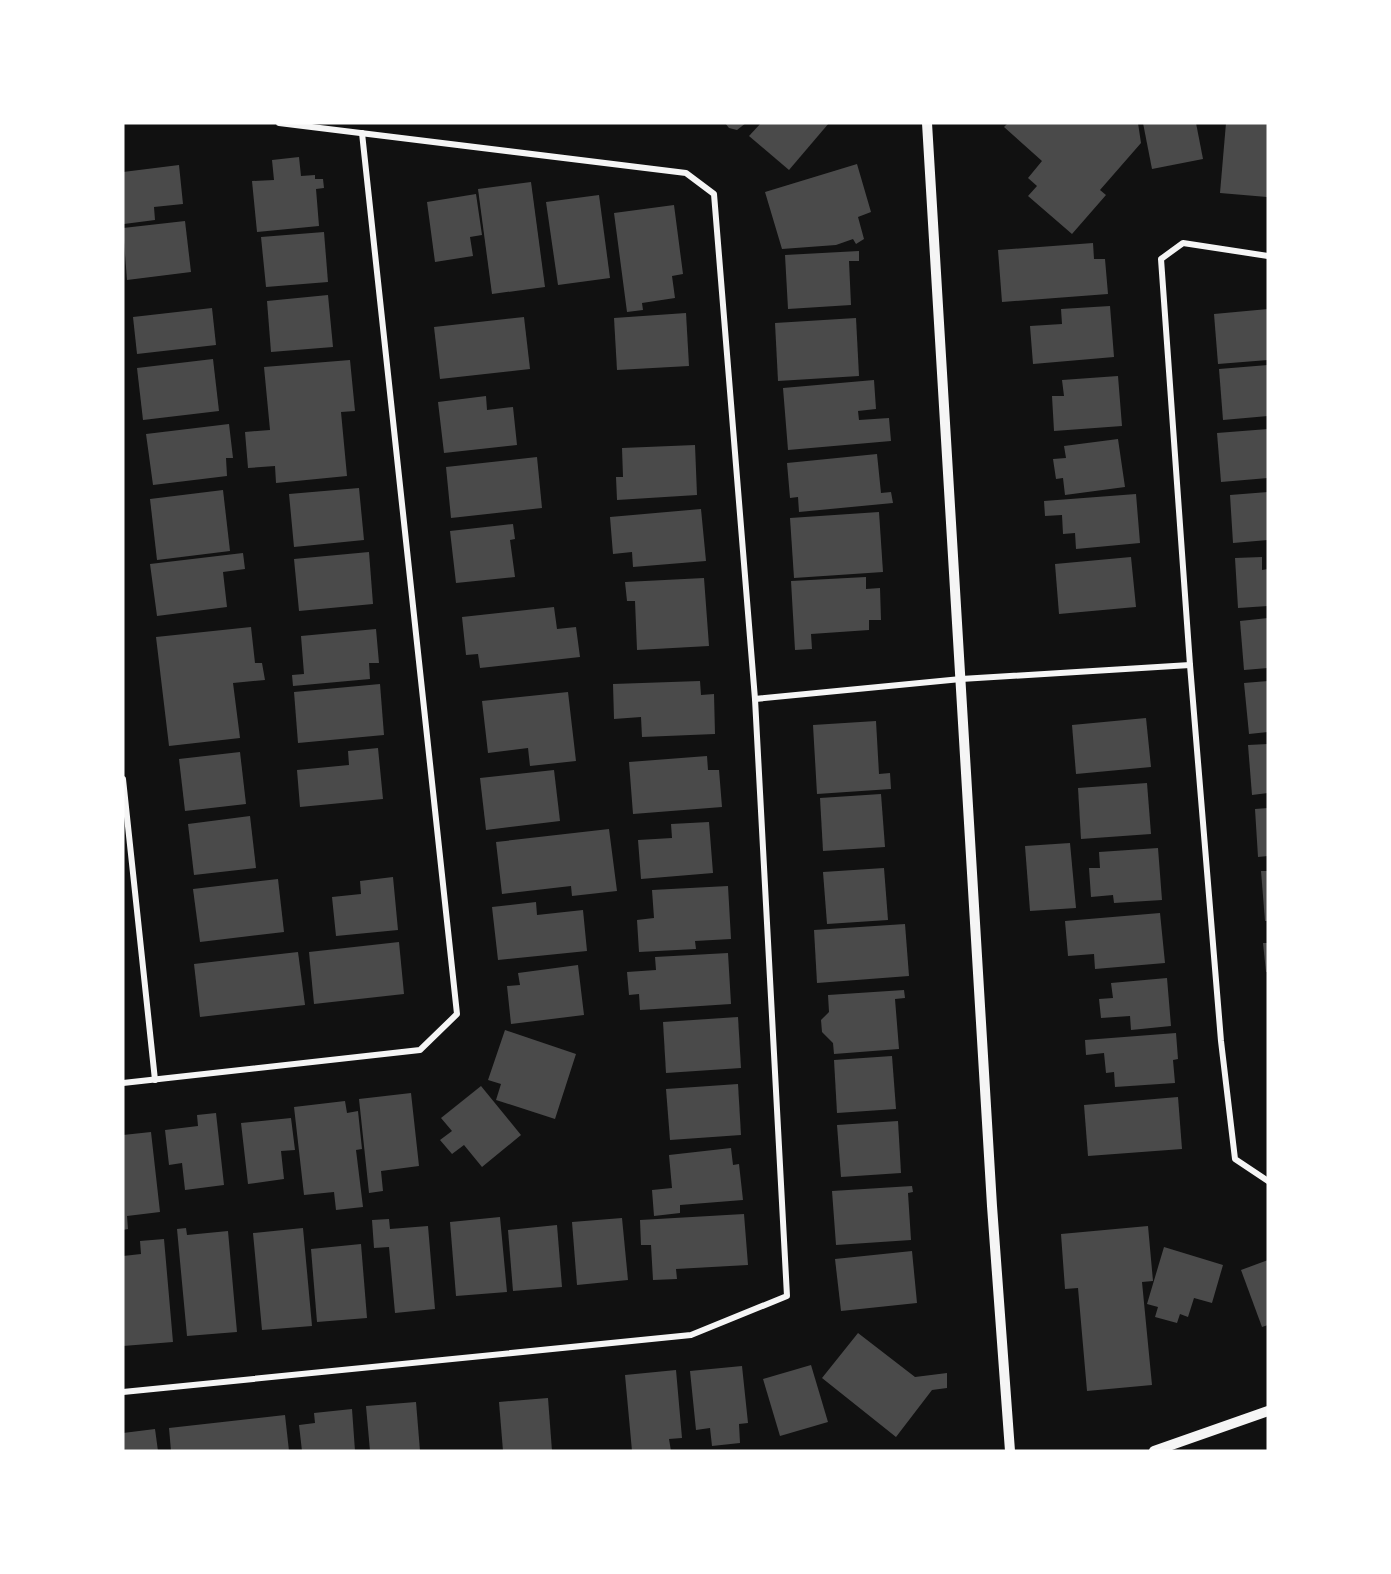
<svg xmlns="http://www.w3.org/2000/svg" width="1391" height="1574" font-family="'Fira Sans Condensed',sans-serif">
  <style>
    .building { fill: #4a4a4a }
    .lines { fill: none; stroke-linecap: round; stroke-linejoin: round }
    .minor { stroke: #f5f5f5; stroke-width: 6 }
    .tertiary { stroke: #f5f5f5; stroke-width: 10 }
  </style>
  <rect width="100%" height="100%" fill="#111"/>
  <g class="building">
    <path d="M725,123H746L737,130L729,128Z"/>
    <path d="M761,123H829L789,170L749,136Z"/>
    <path d="M1008,123H1138L1141,143L1100,190L1106,195L1072,234L1028,196L1037,186L1028,178L1042,161L1004,127Z"/>
    <path d="M1143,123H1196L1203,159L1152,169Z"/>
    <path d="M1226,123H1268L1267,197L1220,193Z"/>
    <path d="M299,157L301,176L315,175V179H323L324,188L316,189L319,226L257,232L252,181L274,180L272,160Z"/>
    <path d="M857,164L871,212L858,217L864,239L856,244L853,239L836,245L782,249L765,192Z"/>
    <path d="M179,165L183,204L154,207L155,220L124,224L123,172Z"/>
    <path d="M531,182L545,287L492,294L478,189Z"/>
    <path d="M476,194L482,235L470,237L473,256L435,262L427,202Z"/>
    <path d="M599,195L610,278L558,285L546,202Z"/>
    <path d="M674,205L683,274L672,276L675,298L642,303L643,310L627,312L614,213Z"/>
    <path d="M185,221L191,272L127,280L123,228Z"/>
    <path d="M324,232L328,282L266,287L261,237Z"/>
    <path d="M1093,243L1094,259H1105L1108,294L1002,302L998,250Z"/>
    <path d="M859,251V261H849L851,305L788,309L785,255Z"/>
    <path d="M328,295L333,347L271,352L267,301Z"/>
    <path d="M1110,306L1114,357L1033,364L1030,326L1062,324L1061,309Z"/>
    <path d="M212,308L216,345L137,354L133,317Z"/>
    <path d="M1268,309V360L1218,364L1214,314Z"/>
    <path d="M686,313L689,366L617,370L614,318Z"/>
    <path d="M524,317L530,369L440,379L434,327Z"/>
    <path d="M856,318L859,376L778,381L775,323Z"/>
    <path d="M213,359L219,411L143,420L137,368Z"/>
    <path d="M350,360L355,411L341,412L347,476L276,483L275,466L248,468L245,432L270,430L264,367Z"/>
    <path d="M1268,365V416L1223,420L1219,369Z"/>
    <path d="M1118,376L1122,426L1054,431L1052,396H1064L1062,380Z"/>
    <path d="M874,380L876,409L858,411L859,420L889,418L891,441L788,450L783,388Z"/>
    <path d="M486,396L487,410L513,407L517,445L444,453L438,402Z"/>
    <path d="M229,424L233,458H226L227,476L153,485L146,434Z"/>
    <path d="M1268,429V478L1221,482L1217,433Z"/>
    <path d="M1118,439L1125,487L1065,495L1063,478L1056,479L1053,459L1066,458L1064,446Z"/>
    <path d="M695,445L697,495L617,500L616,477H623L622,448Z"/>
    <path d="M877,454L881,493L891,492L893,503L799,512L798,497L790,498L787,463Z"/>
    <path d="M537,457L542,508L451,518L446,467Z"/>
    <path d="M359,488L364,540L294,547L289,494Z"/>
    <path d="M223,490L230,551L157,560L150,499Z"/>
    <path d="M1268,492V540L1233,543L1230,495Z"/>
    <path d="M1136,494L1140,543L1076,549L1075,533L1063,534L1062,515L1045,516L1044,501Z"/>
    <path d="M701,509L706,561L633,567L632,552L613,554L610,517Z"/>
    <path d="M879,512L883,572L794,578L790,518Z"/>
    <path d="M513,524L515,539L510,540L515,577L456,583L450,531Z"/>
    <path d="M369,552L373,604L299,611L294,559Z"/>
    <path d="M243,553L245,569L223,572L227,607L157,616L150,564Z"/>
    <path d="M1131,557L1136,607L1059,614L1055,564Z"/>
    <path d="M1262,557V570L1268,569V606L1238,608L1235,558Z"/>
    <path d="M866,577V589L880,588L881,620H869V630L811,634L812,649L795,650L791,581Z"/>
    <path d="M704,578L709,646L637,650L635,601H627L625,582Z"/>
    <path d="M554,607L557,629L576,627L580,657L480,668L478,654L466,655L462,617Z"/>
    <path d="M1268,618V668L1244,670L1240,621Z"/>
    <path d="M251,627L255,663H262L265,680L233,683L240,738L169,746L156,637Z"/>
    <path d="M376,629L379,663H369L370,679L293,686L292,675L304,674L301,636Z"/>
    <path d="M700,681L701,695L714,694L715,734L642,737L641,717L614,719L613,684Z"/>
    <path d="M1268,681V732L1249,734L1244,683Z"/>
    <path d="M380,684L384,735L298,743L294,692Z"/>
    <path d="M568,692L576,761L530,766L528,748L488,753L482,701Z"/>
    <path d="M1146,718L1151,767L1076,774L1072,725Z"/>
    <path d="M876,721L879,774L890,773L891,789L817,794L813,725Z"/>
    <path d="M1268,744V793L1252,795L1248,745Z"/>
    <path d="M378,748L383,799L300,807L297,770L349,765L348,751Z"/>
    <path d="M240,752L246,804L185,811L179,759Z"/>
    <path d="M707,756L708,770H719L722,807L633,814L629,762Z"/>
    <path d="M554,770L560,821L486,830L480,778Z"/>
    <path d="M1147,783L1151,834L1081,839L1078,788Z"/>
    <path d="M881,794L885,847L823,851L820,798Z"/>
    <path d="M1268,808V856L1258,857L1255,809Z"/>
    <path d="M250,816L256,868L194,875L188,824Z"/>
    <path d="M709,822L713,873L641,879L638,840L672,838L671,824Z"/>
    <path d="M609,829L617,891L572,896L571,886L502,894L496,842Z"/>
    <path d="M1070,843L1076,908L1030,911L1025,846Z"/>
    <path d="M1158,848L1162,900L1114,903L1113,895L1091,897L1089,868H1100L1099,852Z"/>
    <path d="M884,868L888,920L827,924L823,872Z"/>
    <path d="M1261,871H1268V921H1265Z"/>
    <path d="M393,877L398,930L336,936L332,897L361,894L360,881Z"/>
    <path d="M278,879L284,932L200,942L193,889Z"/>
    <path d="M728,886L731,939L695,941L696,949L639,952L637,920L654,918L652,890Z"/>
    <path d="M536,902L537,915L583,910L587,951L498,960L492,907Z"/>
    <path d="M1160,913L1165,963L1095,969L1094,954L1068,956L1065,921Z"/>
    <path d="M905,924L909,976L817,983L814,930Z"/>
    <path d="M399,942L404,994L314,1004L309,952Z"/>
    <path d="M1263,943H1268V972H1266Z"/>
    <path d="M298,952L305,1005L200,1017L194,964Z"/>
    <path d="M728,953L731,1004L640,1010L639,994L629,995L627,972L656,970L655,957Z"/>
    <path d="M578,965L584,1015L511,1024L507,986L520,985L518,973Z"/>
    <path d="M1167,978L1171,1026L1131,1030L1130,1016L1101,1018L1099,999L1113,998L1111,983Z"/>
    <path d="M904,990L905,998L895,999L899,1049L834,1054L833,1043L822,1032L821,1020L829,1012L828,995Z"/>
    <path d="M738,1017L741,1068L666,1073L663,1022Z"/>
    <path d="M505,1030L576,1054L555,1119L496,1100L501,1084L488,1080Z"/>
    <path d="M1176,1033L1178,1059L1173,1060L1175,1083L1115,1087L1114,1072L1106,1073L1104,1053L1086,1055L1085,1040Z"/>
    <path d="M892,1056L896,1109L837,1113L834,1060Z"/>
    <path d="M738,1084L741,1135L670,1140L666,1089Z"/>
    <path d="M481,1086L521,1135L482,1167L464,1145L452,1154L440,1140L452,1131L441,1118Z"/>
    <path d="M411,1093L419,1166L381,1171L383,1191L369,1193L359,1099Z"/>
    <path d="M1178,1097L1182,1149L1088,1156L1084,1105Z"/>
    <path d="M345,1101L347,1113L358,1111L362,1149L356,1150L363,1207L336,1210L334,1192L304,1195L294,1107Z"/>
    <path d="M216,1113L224,1185L185,1190L182,1163L169,1165L165,1130L198,1126L197,1115Z"/>
    <path d="M291,1118L295,1150L281,1151L284,1179L248,1184L241,1123Z"/>
    <path d="M898,1121L901,1173L841,1177L837,1125Z"/>
    <path d="M151,1132L160,1212L127,1216L128,1229L123,1230V1135Z"/>
    <path d="M731,1148L733,1165L739,1164L743,1200L680,1205V1213L654,1216L652,1190L672,1188L669,1155Z"/>
    <path d="M912,1186L913,1192L908,1193L911,1240L836,1245L832,1191Z"/>
    <path d="M744,1214L748,1265L676,1269L677,1279L653,1280L651,1245H641L640,1220Z"/>
    <path d="M500,1217L507,1292L456,1296L450,1222Z"/>
    <path d="M622,1218L628,1280L577,1285L572,1222Z"/>
    <path d="M389,1219L390,1229L428,1226L435,1309L395,1313L389,1247L374,1248L372,1220Z"/>
    <path d="M557,1225L562,1287L513,1291L508,1230Z"/>
    <path d="M1148,1226L1153,1281L1142,1282L1152,1385L1087,1391L1078,1288L1065,1289L1061,1234Z"/>
    <path d="M186,1228L187,1235L228,1231L237,1332L187,1336L177,1229Z"/>
    <path d="M303,1228L312,1326L262,1330L253,1233Z"/>
    <path d="M164,1239L173,1342L123,1346V1256L141,1254L140,1241Z"/>
    <path d="M361,1244L367,1318L317,1322L311,1249Z"/>
    <path d="M1164,1247L1223,1265L1212,1303L1194,1298L1188,1317L1180,1314L1177,1323L1155,1317L1158,1307L1147,1304Z"/>
    <path d="M912,1251L917,1303L841,1311L835,1259Z"/>
    <path d="M1268,1260V1325L1262,1327L1241,1270Z"/>
    <path d="M858,1333L915,1377L947,1373V1388L932,1390L896,1437L822,1378Z"/>
    <path d="M811,1365L828,1422L780,1436L763,1379Z"/>
    <path d="M742,1366L748,1423L739,1424L740,1443L712,1446L710,1428L696,1430L690,1371Z"/>
    <path d="M676,1370L682,1438L669,1439L671,1451H632L625,1375Z"/>
    <path d="M548,1398L552,1451H503L499,1402Z"/>
    <path d="M416,1402L420,1451H370L366,1406Z"/>
    <path d="M352,1409L355,1451H302L299,1425L315,1423L314,1413Z"/>
    <path d="M285,1415L289,1451H171L169,1428Z"/>
    <path d="M155,1429L158,1451H123V1433Z"/>
  </g>
  <g class="lines">
    <g class="minor">
      <path d="M1268,256L1183,243L1161,259L1190,665L1221,1041L1235,1159L1268,1181"/>
      <path d="M755,699L961,679L1190,665"/>
      <path d="M123,779L155,1080"/>
      <path d="M123,1083L420,1050L457,1014L362,133"/>
      <path d="M123,1392L691,1335L787,1296L755,699L714,194L686,173L279,123"/>
    </g>
    <g class="tertiary">
      <path d="M927,123L992,1206L1010,1451"/>
      <path d="M1154,1451L1268,1411"/>
    </g>
  </g>
  <rect width="1391" height="1574" fill="none" stroke="#ffffff" stroke-width="249"/>
</svg>
